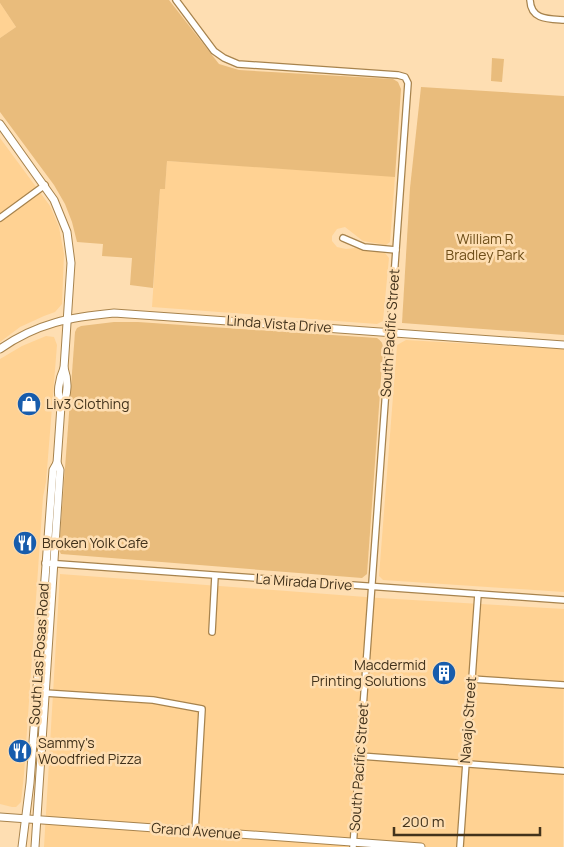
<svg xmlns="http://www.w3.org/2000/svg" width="564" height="847" font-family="Manrope,sans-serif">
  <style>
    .built { fill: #ffd293 }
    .green { fill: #e9bc7c }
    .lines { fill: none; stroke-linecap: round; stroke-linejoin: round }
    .minor-casing { stroke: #a7834d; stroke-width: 8 }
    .major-casing { stroke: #a7834d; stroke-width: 9 }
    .minor { stroke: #fff; stroke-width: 5.5 }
    .major { stroke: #fff; stroke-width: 7 }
    .labels { text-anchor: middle; stroke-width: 5; stroke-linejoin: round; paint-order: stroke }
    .park-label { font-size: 14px; fill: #6e4e18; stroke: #fedeb2 }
    .street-label { font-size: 14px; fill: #42321b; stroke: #fedeb2 }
    .poi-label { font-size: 14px; fill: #42321b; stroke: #fedeb2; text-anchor: start }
  </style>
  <rect width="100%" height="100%" fill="#fedeb2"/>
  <g class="built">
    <path d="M0,3L16,27L0,38Z"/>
    <path d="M0,138L50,206L59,227L64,254L62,304L55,312L44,316L20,327L0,342Z"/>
    <path d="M167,161L395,176L390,242L386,245L363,241L345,227L337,229L332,236V241L337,247L346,249L355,248L385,253L389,258L383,321L377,324L152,307L160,188H165Z"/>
    <path d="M46,336L54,337L57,345L46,482L43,497L24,774L21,802L16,807H12L0,804V359L22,346Z"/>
    <path d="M406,340L564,349V592L383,580L379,576L397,345Z"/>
    <path d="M60,574L379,598L564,609L563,847H44Z"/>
  </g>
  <g class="green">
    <path d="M0,0H169L219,64L239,70L393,79L398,82L401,89L395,177L167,161L165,189H160L153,288L130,285L132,258L102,256L103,244L77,242L72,222L65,204L54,185L0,112V38L16,27L0,3Z"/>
    <path d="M492,58L504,59L502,82L491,81Z"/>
    <path d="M421,87L564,96V335L402,323L410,188Z"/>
    <path d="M114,322H138L377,338C383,342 383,345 383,351L367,574L362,578L61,554L59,550L75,332L77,328L81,326Z"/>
  </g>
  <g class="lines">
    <g class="minor-casing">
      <g id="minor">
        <path d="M176,0L214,51L224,58L238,64L398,75L405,77L408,83L353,847"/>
        <path d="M530,0C531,20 548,19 564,20"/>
        <path d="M0,218L45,185"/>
        <path d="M343,238L364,247L396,250"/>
        <path d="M45,563L564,600"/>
        <path d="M212,632L215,576"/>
        <path d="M471,679L564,685"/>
        <path d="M45,693L153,700L202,709L195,831"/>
        <path d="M360,756L564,771"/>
        <path d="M460,847L478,594"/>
      </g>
    </g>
    <g class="major-casing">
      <g id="major">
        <path d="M0,124L54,200L67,232L71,263L64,368C68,379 69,396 61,406"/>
        <path d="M0,349C37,323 71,317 114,313L564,345"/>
        <path d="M0,817L421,847"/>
        <path d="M22,847L30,783L53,470L57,463L61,406C56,394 59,379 64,368"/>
        <path d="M35,847L60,470L57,463"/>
      </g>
    </g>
    <use href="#minor" class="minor"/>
    <use href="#major" class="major"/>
  </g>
  <defs>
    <g id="shop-disc" transform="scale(1.25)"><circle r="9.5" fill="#175cac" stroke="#fedeb2"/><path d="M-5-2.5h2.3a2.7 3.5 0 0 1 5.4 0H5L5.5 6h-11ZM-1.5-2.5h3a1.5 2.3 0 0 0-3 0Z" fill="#fff"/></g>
    <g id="restaurant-disc" transform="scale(1.25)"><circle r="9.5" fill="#175cac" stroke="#fedeb2"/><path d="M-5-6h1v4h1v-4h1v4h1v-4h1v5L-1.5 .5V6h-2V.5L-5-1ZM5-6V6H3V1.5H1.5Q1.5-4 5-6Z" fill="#fff"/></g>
    <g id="building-disc" transform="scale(1.25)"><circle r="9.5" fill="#175cac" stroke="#fedeb2"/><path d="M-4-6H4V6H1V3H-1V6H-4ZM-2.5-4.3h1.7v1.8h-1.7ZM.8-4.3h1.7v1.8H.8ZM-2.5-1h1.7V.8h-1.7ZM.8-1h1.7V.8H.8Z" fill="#fff"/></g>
  </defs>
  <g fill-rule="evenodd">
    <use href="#shop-disc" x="29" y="404"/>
    <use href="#restaurant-disc" x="25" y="543"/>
    <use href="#building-disc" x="444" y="673"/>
    <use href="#restaurant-disc" x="20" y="751"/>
  </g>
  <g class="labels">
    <g class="park-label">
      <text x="485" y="244">William R<tspan x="485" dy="16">Bradley Park</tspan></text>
    </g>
    <g class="street-label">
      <text transform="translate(279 324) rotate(4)" y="5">Linda Vista Drive</text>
      <text transform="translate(390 333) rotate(-86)" y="5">South Pacific Street</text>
      <text transform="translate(304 582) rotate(4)" y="5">La Mirada Drive</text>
      <text transform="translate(39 654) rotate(-86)" y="5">South Las Posas Road</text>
      <text transform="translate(468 720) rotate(-86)" y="5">Navajo Street</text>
      <text transform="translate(359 767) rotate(-86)" y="5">South Pacific Street</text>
      <text transform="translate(196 831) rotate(4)" y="5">Grand Avenue</text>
    </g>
    <g class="poi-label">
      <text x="46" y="409">Liv3 Clothing</text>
      <text x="42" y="548">Broken Yolk Cafe</text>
      <text x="426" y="670" text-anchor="end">Macdermid<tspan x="426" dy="16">Printing Solutions</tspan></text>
      <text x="38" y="748">Sammy's<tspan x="38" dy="16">Woodfried Pizza</tspan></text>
    </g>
  </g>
  <path d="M394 827v8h146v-8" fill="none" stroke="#42321b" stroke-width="2.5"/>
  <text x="402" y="827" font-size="15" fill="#42321b" stroke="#fedeb2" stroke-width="4" paint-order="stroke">200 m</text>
</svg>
